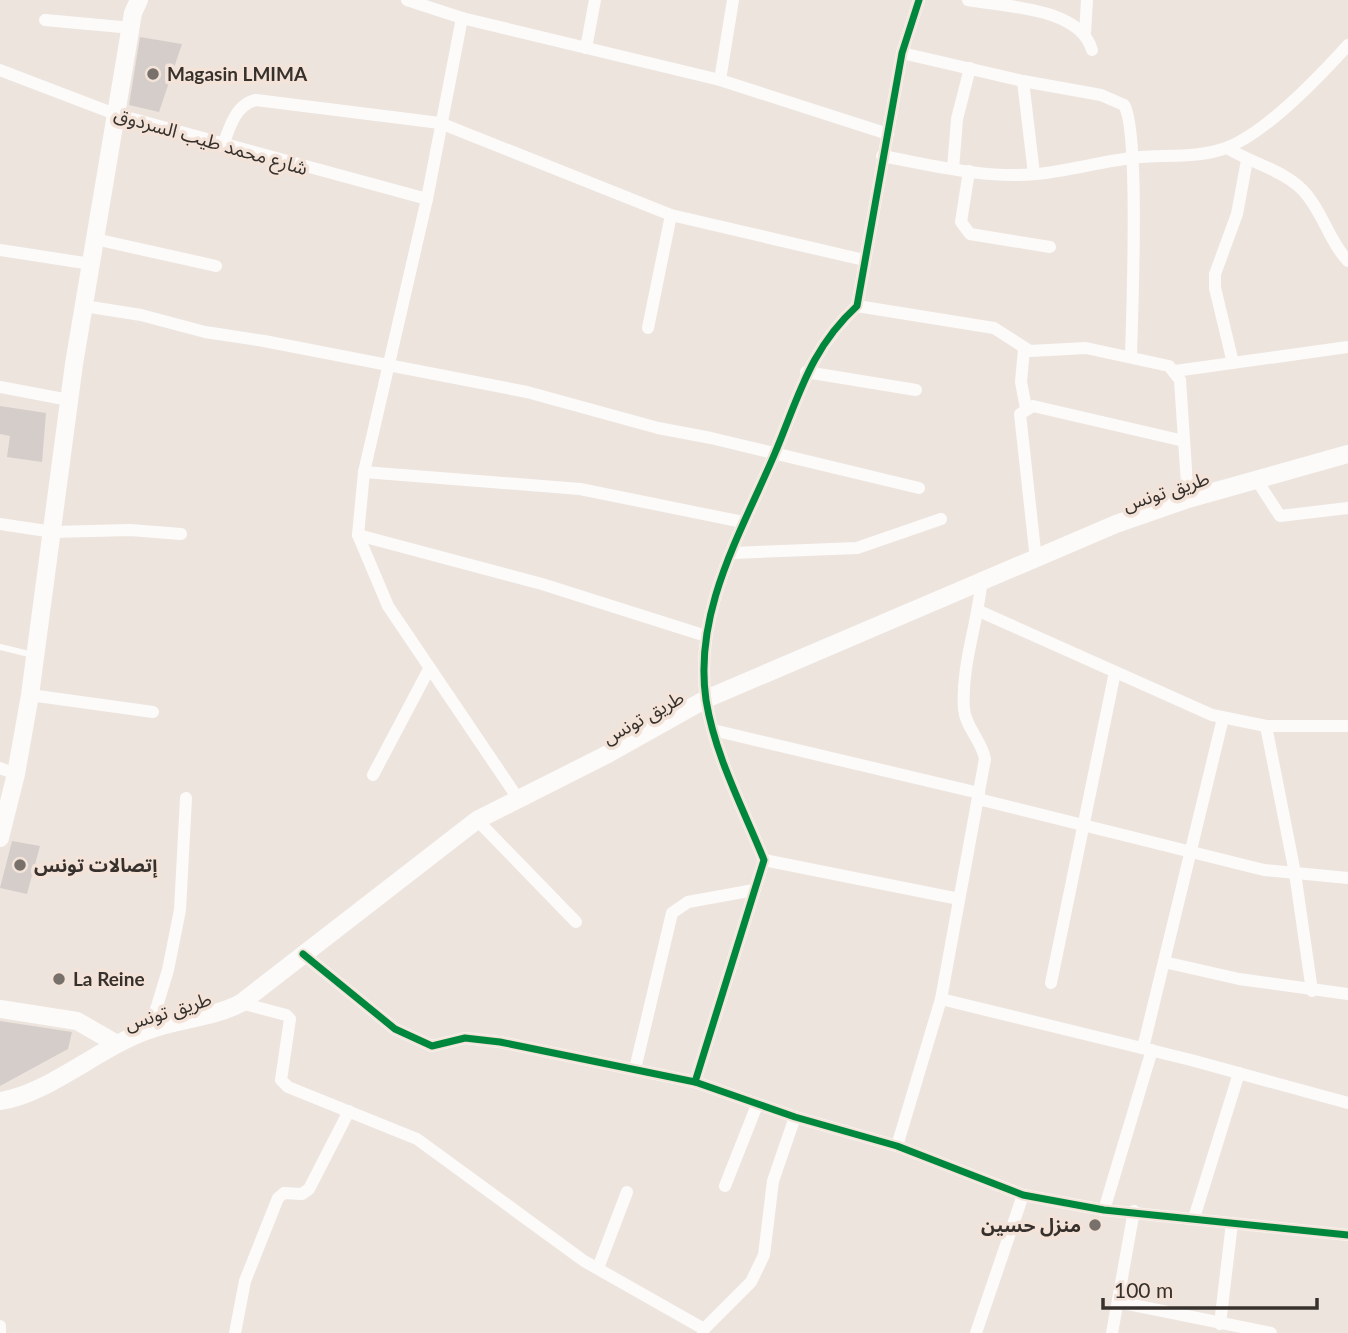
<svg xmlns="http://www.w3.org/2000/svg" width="1348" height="1333" font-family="Lato,'Noto Sans Arabic',sans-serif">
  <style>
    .building { fill: #d4cdc9 }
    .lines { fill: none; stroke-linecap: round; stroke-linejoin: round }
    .lane { stroke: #fcfbfa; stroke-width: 6 }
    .street { stroke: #fcfbfa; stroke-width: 12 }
    .secondary { stroke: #fcfbfa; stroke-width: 18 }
    .cycleway-casing { stroke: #f3e3d8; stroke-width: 11 }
    .cycleway { stroke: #00873e; stroke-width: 7 }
    .poi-dot { fill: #77706b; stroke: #f3e3d8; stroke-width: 2.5 }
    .labels { text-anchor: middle; stroke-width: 7; stroke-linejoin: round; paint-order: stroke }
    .poi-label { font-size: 19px; font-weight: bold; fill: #37312d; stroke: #f3e3d8; text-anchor: start }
    .street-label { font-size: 19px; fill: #37312d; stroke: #f3e3d8 }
  </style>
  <rect width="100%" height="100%" fill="#ede4de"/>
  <g class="building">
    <path d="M140,37L182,44L159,112L129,105Z"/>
    <path d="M0,406L46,413L42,462L7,457L10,436L0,434Z"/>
    <path d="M12,841L40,846L27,894L0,888Z"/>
    <path d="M0,1021L72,1032L68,1049L0,1086Z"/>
  </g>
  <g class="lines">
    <path class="lane" d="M0,647L33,655"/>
    <g class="street">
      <path d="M407,0L462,18L720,80L888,134"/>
      <path d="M968,0C1005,7 1080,7 1092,50"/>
      <path d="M462,18L427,199L364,472L358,535L388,606L517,797"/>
      <path d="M45,20L132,28"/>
      <path d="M1085,33L1087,0"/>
      <path d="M586,48L595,0"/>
      <path d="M902,53L1023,81L1101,95L1124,105C1140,131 1132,313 1131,356"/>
      <path d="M0,70L115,114L427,199"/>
      <path d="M720,80L733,0"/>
      <path d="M1023,81L1034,174"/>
      <path d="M223,146C229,128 236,104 256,100L440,123L671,215L864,260"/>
      <path d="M1227,148C1253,164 1288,171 1307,195C1324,216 1330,242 1348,261"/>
      <path d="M882,156C932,165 985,179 1036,174C1068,171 1099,162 1131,158C1162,154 1196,159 1226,148C1266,133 1319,77 1348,45"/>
      <path d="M953,169L957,119L970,68"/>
      <path d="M969,171L961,222L970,234L1050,247"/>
      <path d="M95,239L216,266"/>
      <path d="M0,250L91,264"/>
      <path d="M84,306L141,315L205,332L264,341L527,392L658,428L711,438L919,488"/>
      <path d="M857,306L994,328L1030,351L1086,348L1169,366L1180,380L1188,499"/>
      <path d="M648,328L671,215"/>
      <path d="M1024,349L1021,382L1026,408"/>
      <path d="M1233,363L1215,288V274L1237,214L1247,160"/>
      <path d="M1175,371L1348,347"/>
      <path d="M806,372L916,390"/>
      <path d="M0,387L69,400"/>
      <path d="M364,472L580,489L743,522"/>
      <path d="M1256,479L1280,516L1348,508"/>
      <path d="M0,524L53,532L130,530L181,534"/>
      <path d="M358,535L542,584L706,636"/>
      <path d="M733,553L857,548L941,519"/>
      <path d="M1036,560L1020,414L1033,406L1184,441"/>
      <path d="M979,611L1212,715L1266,726H1348"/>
      <path d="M30,695L153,712"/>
      <path d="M1266,726L1295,873L1312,991"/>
      <path d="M713,730L979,793"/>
      <path d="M0,768L16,774"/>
      <path d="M373,775L429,669"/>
      <path d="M978,799L1264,870L1348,878"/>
      <path d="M477,820L576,922"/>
      <path d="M764,860L959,899"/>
      <path d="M303,954L395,1029L432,1046L465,1038L500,1042L695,1082L795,1117L897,1146L1023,1195L1104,1210L1348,1235"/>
      <path d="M1164,962L1239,979L1348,994"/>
      <path d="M1051,983L1115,672"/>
      <path d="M941,999L1191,1060L1348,1103"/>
      <path d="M241,1003L286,1015L290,1019L281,1080L288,1087L417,1139L584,1261L704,1329L703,1333"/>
      <path d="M150,1029L168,970L180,910L186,798"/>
      <path d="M1143,1048L1223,718"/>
      <path d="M635,1069L672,913L688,902L754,890"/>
      <path d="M695,1082L764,860C743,808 715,756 706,700C693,611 742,531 775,453C799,396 810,349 857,306L902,53L919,0"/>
      <path d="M897,1146L941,999L985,759C982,741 965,726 964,709C961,667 977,626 981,585"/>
      <path d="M725,1186L757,1105"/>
      <path d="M1104,1210L1152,1050"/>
      <path d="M1194,1218L1239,1073"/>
      <path d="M598,1268L627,1192"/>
      <path d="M1118,1302L1271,1333"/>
      <path d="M1220,1324L1232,1223"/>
      <path d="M0,1326V1333"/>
      <path d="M704,1329L751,1282L764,1255L773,1181L795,1117"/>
      <path d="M235,1333L245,1281L278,1198L284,1193L302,1194L309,1189L349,1111"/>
      <path d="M976,1333L1023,1195"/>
      <path d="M1112,1333L1134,1211"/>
    </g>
    <g class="secondary">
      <path d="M0,838L16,774L30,695L74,364L133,13L139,0"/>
      <path d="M0,1009L77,1021L117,1044"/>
      <path d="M0,1101C47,1095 101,1046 149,1030C179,1019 213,1018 241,1003L477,820L608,754L706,699L1116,524L1188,499L1348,454"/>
    </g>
    <g class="cycleway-casing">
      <g id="cycleway">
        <path d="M303,954L395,1029L432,1046L465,1038L500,1042L695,1082L795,1117L897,1146L1023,1195L1104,1210L1348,1235"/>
        <path d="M695,1082L764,860C743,808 715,756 706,700C693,611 742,531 775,453C799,396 810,349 857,306L902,53L919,0"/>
      </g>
    </g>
    <use href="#cycleway" class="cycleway"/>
  </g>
  <g class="poi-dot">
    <circle cx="153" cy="74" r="7"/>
    <circle cx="20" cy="865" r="7"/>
    <circle cx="59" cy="979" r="7"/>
    <circle cx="1095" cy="1225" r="7"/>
  </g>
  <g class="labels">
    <g class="poi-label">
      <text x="167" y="81">Magasin LMIMA</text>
      <text x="34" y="872">إتصالات تونس</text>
      <text x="73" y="986">La Reine</text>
      <text x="1081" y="1232" text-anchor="end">منزل حسين</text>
    </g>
    <g class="street-label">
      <text transform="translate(211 141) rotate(16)" y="7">شارع محمد طيب السردوق</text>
      <text transform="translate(1166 491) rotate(-18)" y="7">طريق تونس</text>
      <text transform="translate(643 717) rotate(-29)" y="7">طريق تونس</text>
      <text transform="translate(168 1011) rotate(-17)" y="7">طريق تونس</text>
    </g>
  </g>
  <path d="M1103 1298v10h214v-10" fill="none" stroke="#37312d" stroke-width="3.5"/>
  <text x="1114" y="1298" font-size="21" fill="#37312d" stroke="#f3e3d8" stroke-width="5" paint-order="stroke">100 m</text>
</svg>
